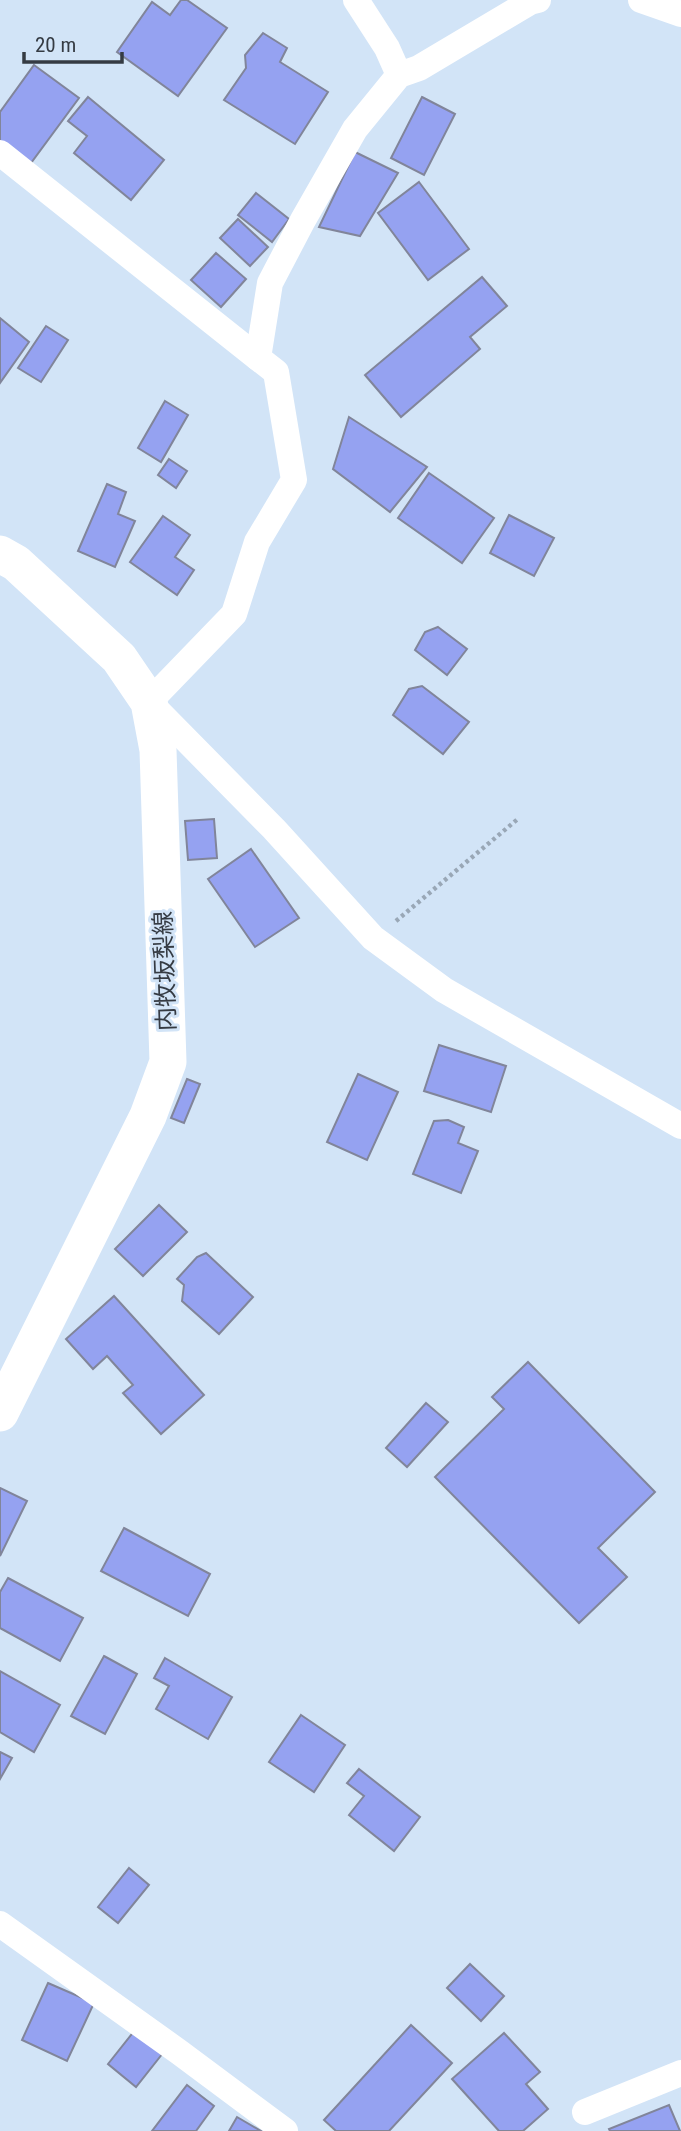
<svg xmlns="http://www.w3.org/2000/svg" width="681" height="2131" font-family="'Roboto Condensed','Noto Sans JP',sans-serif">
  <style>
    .building { fill: #95a2f1; stroke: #81859a; stroke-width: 2 }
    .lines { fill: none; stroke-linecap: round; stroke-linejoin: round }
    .path { stroke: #99a7b6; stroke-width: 4.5; stroke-dasharray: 3.5 3.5; stroke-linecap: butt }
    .minor { stroke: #fff; stroke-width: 26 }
    .secondary { stroke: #fff; stroke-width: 37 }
    .labels { text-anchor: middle; stroke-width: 6; stroke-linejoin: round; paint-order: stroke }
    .street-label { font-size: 24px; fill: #353b43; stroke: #d2e4f7 }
  </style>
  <rect width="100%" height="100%" fill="#d2e4f7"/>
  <g class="building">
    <path d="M181,0H187L227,28L178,96L117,52L152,2L170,15Z"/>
    <path d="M263,33L287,48L280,62L328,92L295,144L224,100L246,68L245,55Z"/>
    <path d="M34,65L79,98L28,167L0,147V112Z"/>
    <path d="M88,97L164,160L131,200L74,153L87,136L68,121Z"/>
    <path d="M422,97L455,114L424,175L391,158Z"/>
    <path d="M355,152L398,173L360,236L319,227Z"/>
    <path d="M419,182L469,249L428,280L378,213Z"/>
    <path d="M256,193L289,219L272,242L238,215Z"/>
    <path d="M238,219L268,247L250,266L220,238Z"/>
    <path d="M216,253L246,279L221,307L191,280Z"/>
    <path d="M482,277L507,306L470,337L480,349L401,417L365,375Z"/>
    <path d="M0,318L29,342L0,383Z"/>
    <path d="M46,326L68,340L41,382L18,368Z"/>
    <path d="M165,401L188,415L161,462L138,448Z"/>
    <path d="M349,417L427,467L390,512L333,469Z"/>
    <path d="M169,459L187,471L176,488L158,475Z"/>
    <path d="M429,473L494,518L462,563L398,518Z"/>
    <path d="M107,484L126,492L118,514L135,521L115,567L78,551Z"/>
    <path d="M509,515L554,538L534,576L490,553Z"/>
    <path d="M163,516L190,535L175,557L194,570L177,595L130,562Z"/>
    <path d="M438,627L467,649L447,675L415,650L425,632Z"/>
    <path d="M422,686L469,722L443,754L393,715L409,689Z"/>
    <path d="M214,819L217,858L188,860L185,821Z"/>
    <path d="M251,849L299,918L255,947L208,879Z"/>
    <path d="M439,1045L506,1066L491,1112L424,1091Z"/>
    <path d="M358,1074L398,1092L367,1160L327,1142Z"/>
    <path d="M187,1079L200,1084L184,1123L171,1118Z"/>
    <path d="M448,1120L464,1127L458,1143L478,1151L461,1193L413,1174L434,1121Z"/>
    <path d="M159,1205L187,1232L143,1276L115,1249Z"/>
    <path d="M206,1253L253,1297L219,1334L182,1301L184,1285L177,1279L197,1257Z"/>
    <path d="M114,1296L204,1395L161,1434L123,1393L133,1385L107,1356L93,1369L66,1339Z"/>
    <path d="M528,1362L655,1492L598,1548L627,1577L579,1623L435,1477L504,1409L492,1397Z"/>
    <path d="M426,1403L448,1422L407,1467L386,1448Z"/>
    <path d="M0,1488L27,1501L0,1556Z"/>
    <path d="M124,1528L210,1574L188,1616L101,1571Z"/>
    <path d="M8,1578L83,1618L60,1661L0,1628V1592Z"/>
    <path d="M104,1656L137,1674L105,1734L71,1716Z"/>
    <path d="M165,1658L232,1697L208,1739L156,1709L169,1686L154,1678Z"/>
    <path d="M0,1671L60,1705L34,1752L0,1732Z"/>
    <path d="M301,1715L345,1745L314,1792L269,1762Z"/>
    <path d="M0,1752L12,1758L0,1779Z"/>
    <path d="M359,1769L420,1817L394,1851L349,1815L364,1796L347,1783Z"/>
    <path d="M129,1868L149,1885L118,1923L98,1907Z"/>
    <path d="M470,1964L504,1996L481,2021L447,1988Z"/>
    <path d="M48,1983L94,2003L67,2061L22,2040Z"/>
    <path d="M411,2025L452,2063L389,2131H336L324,2120Z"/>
    <path d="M135,2030L163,2053L136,2087L108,2064Z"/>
    <path d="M504,2033L540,2072L526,2084L548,2109L523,2131H499L452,2079Z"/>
    <path d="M187,2085L214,2106L196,2131H152Z"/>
    <path d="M669,2105L680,2131H610L609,2129Z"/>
    <path d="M237,2117L261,2131H229Z"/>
  </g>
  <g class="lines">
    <path class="path" d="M396,921L519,818"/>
    <g class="minor">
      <path d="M356,0L387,48L399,75"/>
      <path d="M538,0L530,2L419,68L399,75L355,129L303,220L270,283L258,358L276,372L294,480L257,542L234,614L149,702L274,829L373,938L444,990L681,1126"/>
      <path d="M641,0L681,14"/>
      <path d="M0,153L258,358"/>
      <path d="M0,1924L179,2052L285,2131"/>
      <path d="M585,2112L681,2073"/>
    </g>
    <path class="secondary" d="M0,554L16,563L119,658L149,702L158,750L168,1062L148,1116L0,1413"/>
  </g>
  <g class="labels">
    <g class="street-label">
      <text transform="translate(165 971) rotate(-92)" y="8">内牧坂梨線</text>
    </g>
  </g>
  <path d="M24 52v10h98v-10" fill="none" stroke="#353b43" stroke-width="3.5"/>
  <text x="35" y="52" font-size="21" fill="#353b43" stroke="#d2e4f7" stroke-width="5" paint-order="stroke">20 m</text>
</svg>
